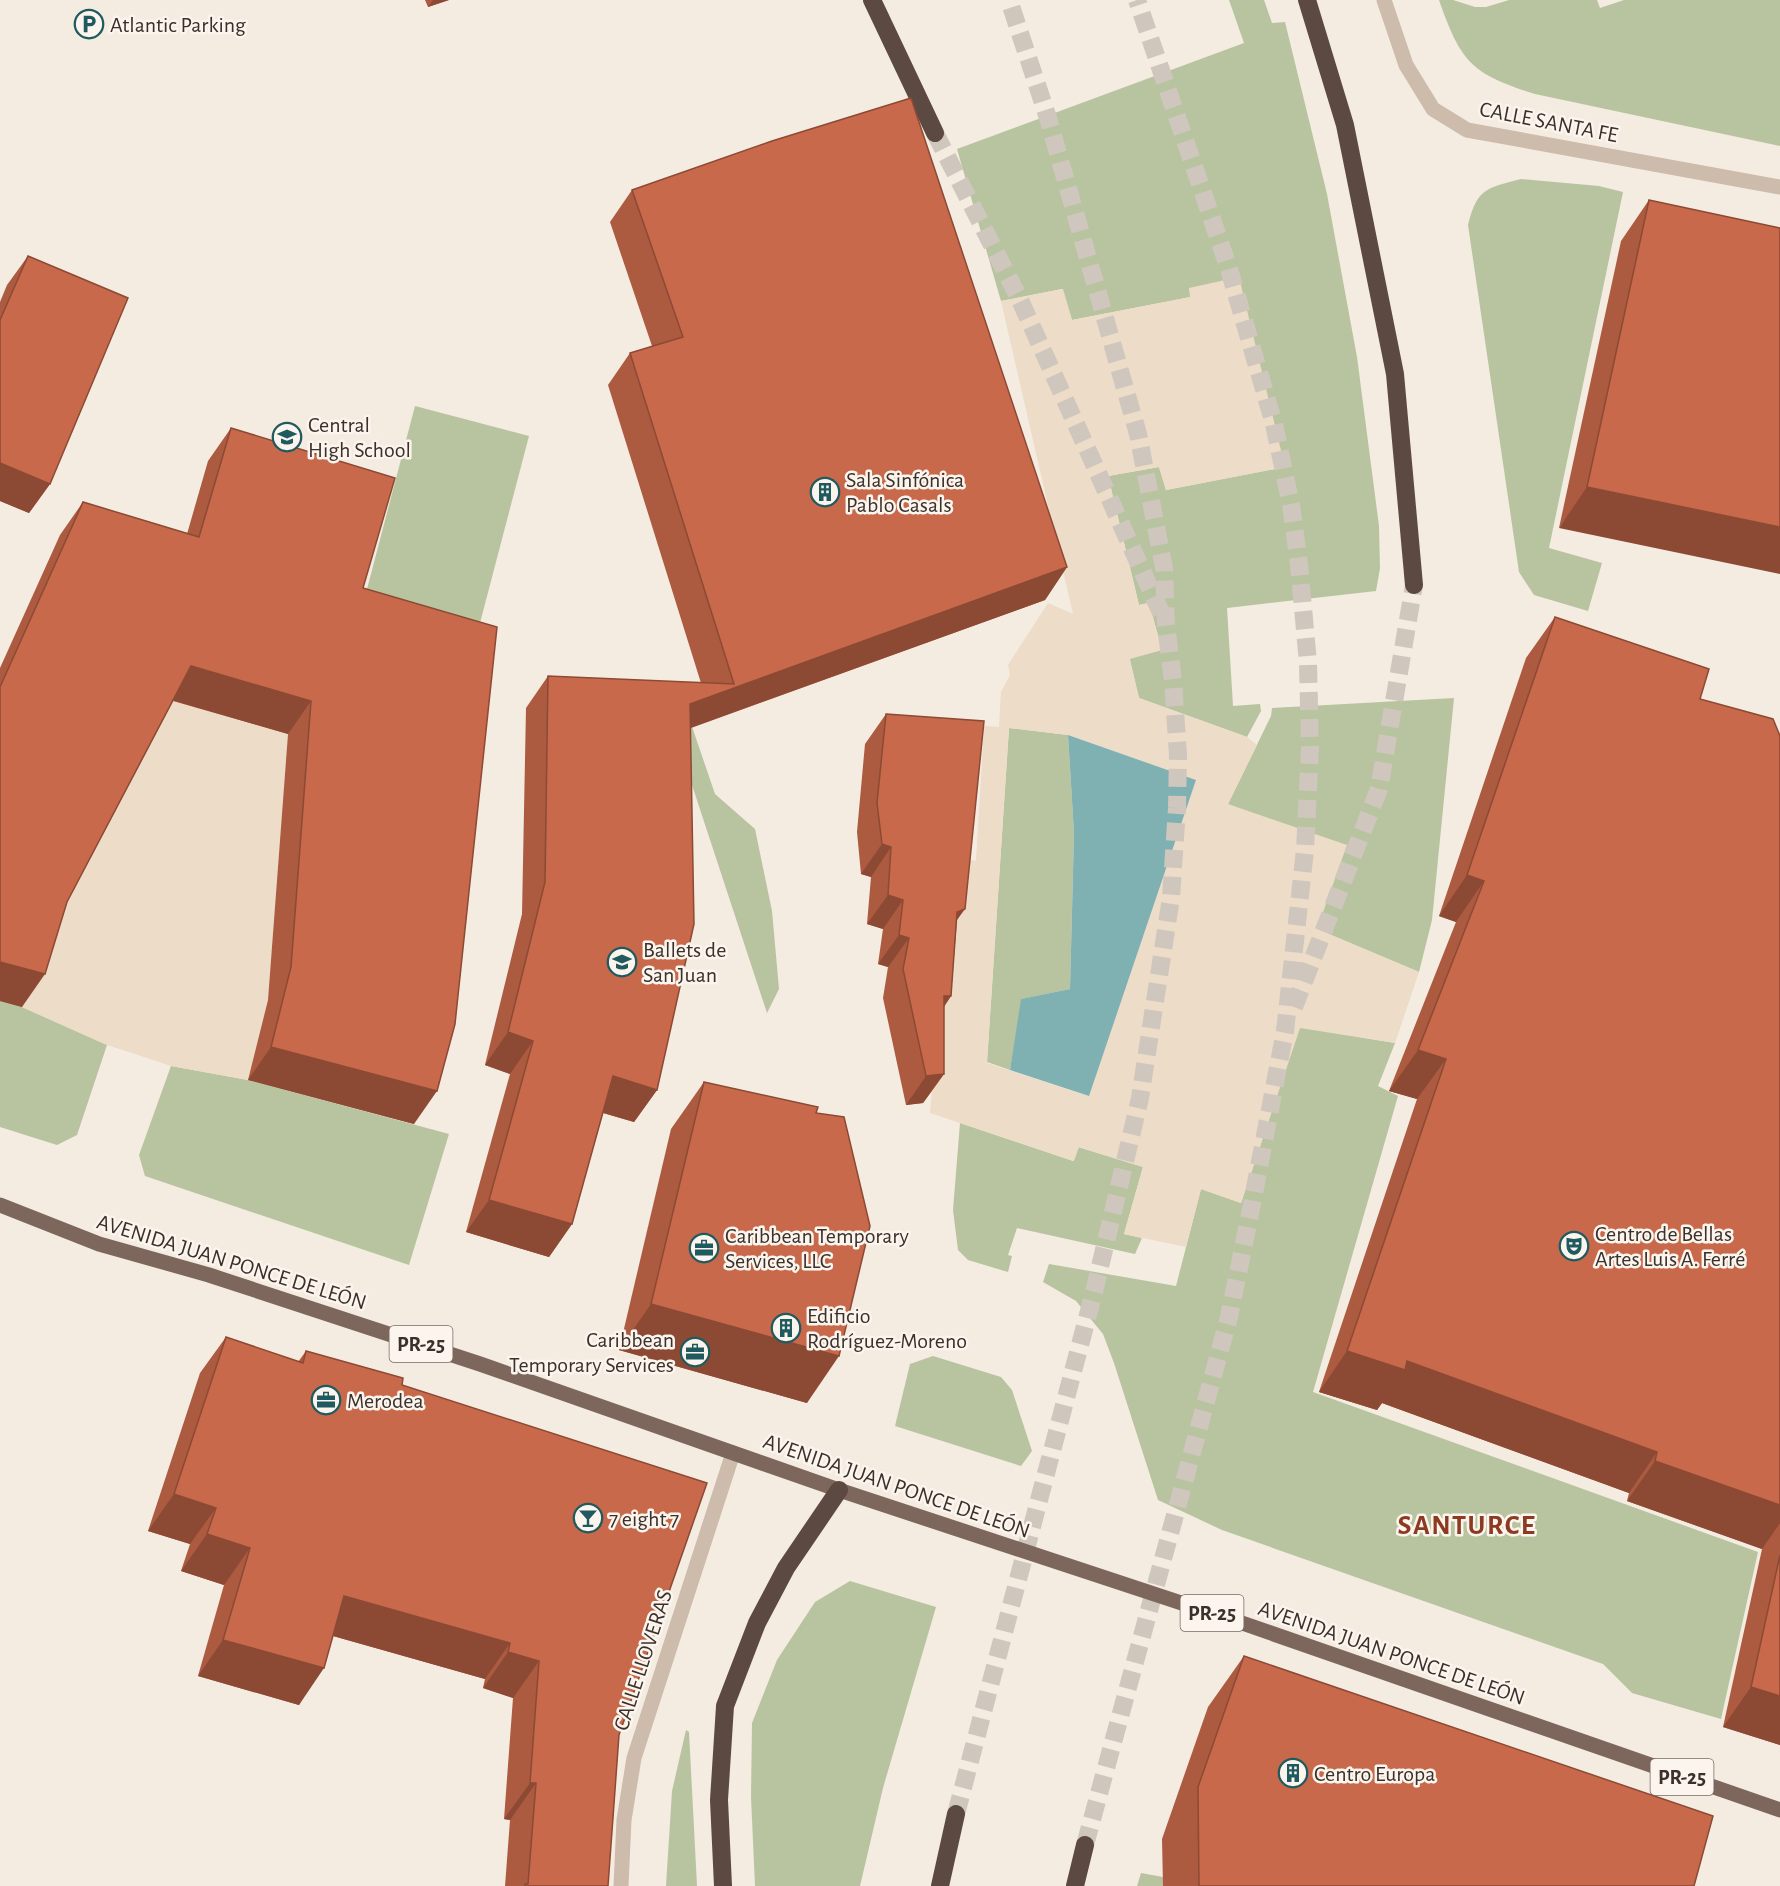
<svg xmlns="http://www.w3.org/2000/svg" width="1780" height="1886" font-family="'Alegreya Sans',sans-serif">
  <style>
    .green { fill: #b8c4a0 }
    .plaza { fill: #ecdcc8; fill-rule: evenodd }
    .water { fill: #7fb0b2 }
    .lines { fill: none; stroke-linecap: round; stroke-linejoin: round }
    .motorway-tunnel { stroke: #cfc6bd; stroke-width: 18; stroke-dasharray: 18 9; stroke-linecap: butt }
    .minor { stroke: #cdbbac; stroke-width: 15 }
    .primary { stroke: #7d675c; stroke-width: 15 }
    .motorway { stroke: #5c4a42; stroke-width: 18 }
    .wall { fill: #ac5a40 }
    .shaded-wall { fill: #8c4a34 }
    .building { fill: #c8694b; stroke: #8c4a34; stroke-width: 1.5 }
    .labels { text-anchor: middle; stroke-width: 5; stroke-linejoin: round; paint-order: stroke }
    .shield { fill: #fbf5ee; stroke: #756b66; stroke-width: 1.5 }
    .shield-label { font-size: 21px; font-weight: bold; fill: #3b302b }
    .poi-label { font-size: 22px; fill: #3b302b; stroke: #fbf5ee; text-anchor: start }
    .street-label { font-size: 22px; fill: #3b302b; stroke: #fbf5ee }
    .district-label { font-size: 28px; font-weight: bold; letter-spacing: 1.5px; fill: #8c3b22; stroke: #fbf5ee }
  </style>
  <rect width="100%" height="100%" fill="#f4ebe1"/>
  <g class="green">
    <path d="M1229,0H1264L1272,23L1285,22L1327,194L1357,357L1379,526L1380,568L1376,591L1227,608L1233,706L1260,704L1261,711L1247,737L1139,698L1129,658L1162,650L1149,603L1139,605L1108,476L1159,467L1166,490L1285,467L1189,288L1191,297L1072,320L1062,289L1001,301L957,149L1244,43Z"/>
    <path d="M1439,0H1453L1475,7H1486L1509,0H1597L1600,8L1624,0H1780V146L1535,94C1472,74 1461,63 1439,0Z"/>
    <path d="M1521,179L1599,186L1623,192L1549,548L1602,563L1588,611L1534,595L1519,572L1468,225C1477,188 1487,188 1521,179Z"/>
    <path d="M415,406L529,436L475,642L361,612Z"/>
    <path d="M1454,698L1432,920L1419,972L1317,929L1228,804L1271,716L1272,708Z"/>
    <path d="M686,709L715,794L755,829L772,911L779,989L767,1013L669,715Z"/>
    <path d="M1009,728L1068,735L1074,833L1070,989L1022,999L1010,1070L987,1062Z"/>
    <path d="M0,1001L22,1007L107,1045L77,1135L57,1145L0,1127Z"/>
    <path d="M1300,1027L1395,1043L1378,1086L1398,1096L1313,1392L1758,1552L1721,1719L1632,1693L1603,1664L1222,1530L1158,1500L1114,1363L1103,1334L1076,1301L1043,1282L1049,1264L1176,1286L1201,1189L1241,1203Z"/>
    <path d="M171,1066L248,1080L449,1134L409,1265L145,1176L139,1155Z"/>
    <path d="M960,1123L1073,1161L1078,1147L1143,1167L1124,1234L1142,1238L1135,1254L1017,1228L1008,1255L1012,1256L1008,1272L968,1260L958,1250L953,1210Z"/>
    <path d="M933,1356L1001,1377L1012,1390L1032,1451L1021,1466L895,1426L910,1364Z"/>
    <path d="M850,1581L936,1607L883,1788L860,1886H755L751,1797L752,1723L777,1660L815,1602Z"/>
    <path d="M686,1730L689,1732L697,1886H666L672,1791Z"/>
    <path d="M1141,1873L1163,1877V1886H1137Z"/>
  </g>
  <g class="plaza">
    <path d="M1239,277L1285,467L1166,490L1159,467L1108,476L1139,605L1149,603L1162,650L1130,659L1139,698L1247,737L1257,745L1228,804L1347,845L1317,929L1419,972L1395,1043L1300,1028L1241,1203L1201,1189L1186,1247L1124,1234L1143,1167L1079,1147L1074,1161L930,1113L952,857L976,861L984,726L999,727L1001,692L1010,675L1008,665L1048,603L1073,614L1001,301L1063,289L1072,320L1190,297L1189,288ZM1009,728L1068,735L1196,780L1088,1096L987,1063Z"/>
    <path d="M168,699L288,734L268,1000L248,1080L171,1066L135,1054L107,1045L22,1007L44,935Z"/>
  </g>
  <path class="water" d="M1068,735L1196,780L1089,1096L1010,1070L1021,999L1070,989L1074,833Z"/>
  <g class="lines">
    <g class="motorway-tunnel">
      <path d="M935,133L1020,300L1162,615"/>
      <path d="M1294,1007L1379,789L1414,585"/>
      <path d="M956,1814L1094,1292L1140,1098L1171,898L1177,808L1178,755L1173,681L1166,625L1164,568L1138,434L1048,118L1009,0"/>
      <path d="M1085,1845L1229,1317L1251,1209L1285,1031L1305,850L1310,748L1308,663L1299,564L1291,505L1274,424L1229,269L1137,0"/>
    </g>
    <g class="minor">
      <path d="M1384,0L1406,65L1433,109L1467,130L1780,187"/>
      <path d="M621,1886L624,1820L634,1758L733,1453"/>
    </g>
    <path class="primary" d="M0,1205L99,1244L209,1275L480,1364L839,1490L1245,1624L1780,1810"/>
    <g class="motorway">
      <path d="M872,0L935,133"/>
      <path d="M1307,0L1345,125L1395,374L1414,585"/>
      <path d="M723,1886L719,1800L725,1706L757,1623L786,1568L839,1490"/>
      <path d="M940,1886L956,1814"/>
      <path d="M1075,1886L1085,1845"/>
    </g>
  </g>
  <g class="wall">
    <path d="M425,0H449L428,7Z"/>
    <path d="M632,190L1067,567L1045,600L691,728L657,1090L634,1122L603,1113L572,1224L549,1257L466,1232L510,1074L485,1065L522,914L526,708L548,676L701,683L608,385L630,353L652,346L610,222Z"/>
    <path d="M1649,200L1780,228L1559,528L1621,241Z"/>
    <path d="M28,256L50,484L29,513L0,501V302L7,285Z"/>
    <path d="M231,428L363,588L414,1124L248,1080L268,1000L288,734L173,701L67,902L22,1007L0,1001V668L60,535L83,502L187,534L208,461Z"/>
    <path d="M1555,617L1700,699L1780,736V1745L1723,1727L1762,1549L1627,1501L1629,1493L1382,1403L1377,1410L1319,1392L1417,1099L1389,1091L1456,922L1439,916L1526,658Z"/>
    <path d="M886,714L957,920L951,996L944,1007V1074L923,1103L906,1105L883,998L888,967L878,964L883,929L867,924L871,877L861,874L857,832L865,744Z"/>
    <path d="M704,1082L816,1113L807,1403L619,1350L671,1129Z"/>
    <path d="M226,1337L298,1362L306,1351L402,1385L619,1735L608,1886H505L510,1820L504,1819L513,1698L483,1688L485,1679L333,1636L299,1705L198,1676L224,1585L181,1571L190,1544L148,1531L200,1373Z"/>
    <path d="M1244,1656L1694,1886H1163L1162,1839L1208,1707Z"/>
  </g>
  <g class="shaded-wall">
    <path d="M433,0H449L428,7Z"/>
    <path d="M0,463L50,484L29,513L0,501Z"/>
    <path d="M1587,487L1780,527V574L1559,528Z"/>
    <path d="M1067,567L1045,600L668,736L690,704Z"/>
    <path d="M191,666L311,701L288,734L168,699Z"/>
    <path d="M882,844L891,847L871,877L861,874Z"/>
    <path d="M1467,875L1484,881L1456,922L1439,916Z"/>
    <path d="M888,895L903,900L883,929L867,924Z"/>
    <path d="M965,909L944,938L957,912Z"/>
    <path d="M899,935L909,938L888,967L878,964Z"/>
    <path d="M0,962L45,974L22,1007L0,1001Z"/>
    <path d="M944,996H951L931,1025Z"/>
    <path d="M508,1032L533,1041L510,1074L485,1065Z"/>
    <path d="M271,1047L437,1091L414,1124L248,1080Z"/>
    <path d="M1418,1050L1446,1059L1417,1099L1389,1091Z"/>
    <path d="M944,1074L923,1103L906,1105L926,1076Z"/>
    <path d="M613,1076L657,1090L634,1122L590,1109Z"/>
    <path d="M489,1200L572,1224L549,1257L466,1232Z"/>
    <path d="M651,1304L839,1356L807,1403L619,1350Z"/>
    <path d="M1347,1351L1407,1361L1657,1452L1629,1493L1382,1403L1377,1410L1319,1392Z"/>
    <path d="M1655,1461L1780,1505V1523L1762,1549L1627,1501Z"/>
    <path d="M174,1494L216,1508L190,1544L148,1531Z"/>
    <path d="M207,1534L250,1548L224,1585L181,1571Z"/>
    <path d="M344,1596L510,1643L485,1679L319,1632Z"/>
    <path d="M223,1640L324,1668L299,1705L198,1676Z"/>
    <path d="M508,1652L539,1661L513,1698L483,1688Z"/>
    <path d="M1751,1687L1780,1696V1745L1723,1727Z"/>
    <path d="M530,1783H536L510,1820L504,1819Z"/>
  </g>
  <g class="building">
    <path d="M911,98L1067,567L690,704L694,924L657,1090L613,1076L572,1224L489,1200L533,1041L508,1032L545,882L548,676L734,684L630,353L683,337L632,190L772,141Z"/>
    <path d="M1649,200L1780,228V527L1587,487Z"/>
    <path d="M28,256L128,298L50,484L0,463V320Z"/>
    <path d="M231,428L395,478L363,588L497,627L455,1024L437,1091L271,1047L291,967L311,701L191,666L67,902L45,974L0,962V687L83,502L199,537Z"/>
    <path d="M1555,617L1709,669L1700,699L1773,719L1780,736V1505L1655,1461L1657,1452L1407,1361L1405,1370L1347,1351L1446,1059L1418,1050L1484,881L1467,875Z"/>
    <path d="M886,714L984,721L965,909L957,912L951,996H944V1074L926,1076L903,969L909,938L899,935L903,900L888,895L891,847L882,844L877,803Z"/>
    <path d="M704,1082L818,1107L816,1113L844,1117L870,1226L839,1356L651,1304Z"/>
    <path d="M226,1337L303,1363L306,1351L403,1378L402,1385L707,1483L619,1735L608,1886H525V1884H528L536,1783H530L539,1661L508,1652L510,1643L344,1596L324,1668L223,1640L250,1548L207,1534L216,1508L174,1494Z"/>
    <path d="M1780,1555V1696L1751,1687Z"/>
    <path d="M1244,1656L1713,1816L1694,1886H1199L1198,1787Z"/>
  </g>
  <defs>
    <g id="parking-ring" transform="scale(1.5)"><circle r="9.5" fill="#fbf5ee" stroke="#1f5a5e" stroke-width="1.5"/><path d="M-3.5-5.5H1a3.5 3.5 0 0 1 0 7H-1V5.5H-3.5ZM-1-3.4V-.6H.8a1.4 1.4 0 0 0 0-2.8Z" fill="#1f5a5e"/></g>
    <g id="school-ring" transform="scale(1.5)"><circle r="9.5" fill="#fbf5ee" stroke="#1f5a5e" stroke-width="1.5"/><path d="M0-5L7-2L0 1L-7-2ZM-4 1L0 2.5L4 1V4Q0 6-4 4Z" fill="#1f5a5e"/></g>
    <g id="building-ring" transform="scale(1.5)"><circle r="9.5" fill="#fbf5ee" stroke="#1f5a5e" stroke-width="1.5"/><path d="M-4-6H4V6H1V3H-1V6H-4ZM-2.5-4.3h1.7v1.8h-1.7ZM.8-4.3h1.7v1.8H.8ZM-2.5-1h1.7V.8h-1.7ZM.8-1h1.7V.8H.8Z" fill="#1f5a5e"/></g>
    <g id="theatre-ring" transform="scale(1.5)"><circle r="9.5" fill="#fbf5ee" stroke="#1f5a5e" stroke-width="1.5"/><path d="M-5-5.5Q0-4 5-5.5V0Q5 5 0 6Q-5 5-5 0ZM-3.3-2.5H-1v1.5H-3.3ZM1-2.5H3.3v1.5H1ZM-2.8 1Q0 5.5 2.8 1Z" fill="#1f5a5e"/></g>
    <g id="office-ring" transform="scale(1.5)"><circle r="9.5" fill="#fbf5ee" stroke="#1f5a5e" stroke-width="1.5"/><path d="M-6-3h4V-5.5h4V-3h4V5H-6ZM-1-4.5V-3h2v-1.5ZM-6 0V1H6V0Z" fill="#1f5a5e"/></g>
    <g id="bar-ring" transform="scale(1.5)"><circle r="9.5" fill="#fbf5ee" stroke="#1f5a5e" stroke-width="1.5"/><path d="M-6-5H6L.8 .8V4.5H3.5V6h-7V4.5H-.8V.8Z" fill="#1f5a5e"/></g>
  </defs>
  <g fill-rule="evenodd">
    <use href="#parking-ring" x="89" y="24"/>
    <use href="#school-ring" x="287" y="437"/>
    <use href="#building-ring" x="825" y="492"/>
    <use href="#school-ring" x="622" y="962"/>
    <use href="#theatre-ring" x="1574" y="1246"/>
    <use href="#office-ring" x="704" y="1248"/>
    <use href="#building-ring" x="786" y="1328"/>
    <use href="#office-ring" x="695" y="1352"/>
    <use href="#office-ring" x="326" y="1400"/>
    <use href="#bar-ring" x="588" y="1518"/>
    <use href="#building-ring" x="1293" y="1773"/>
  </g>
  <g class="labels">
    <g class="shield">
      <rect x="389.5" y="1326" width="63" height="36" rx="4.5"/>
      <rect x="1180.5" y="1595" width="63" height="36" rx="4.5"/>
      <rect x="1650.5" y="1759" width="63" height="36" rx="4.5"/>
    </g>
    <g class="shield-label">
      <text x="421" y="1351">PR-25</text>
      <text x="1212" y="1620">PR-25</text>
      <text x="1682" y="1784">PR-25</text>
    </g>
    <g class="poi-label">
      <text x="110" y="32">Atlantic Parking</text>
      <text x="308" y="432">Central<tspan x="308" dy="25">High School</tspan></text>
      <text x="846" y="487">Sala Sinfónica<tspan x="846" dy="25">Pablo Casals</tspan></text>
      <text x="643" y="957">Ballets de<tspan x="643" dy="25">San Juan</tspan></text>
      <text x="1595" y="1241">Centro de Bellas<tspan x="1595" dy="25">Artes Luis A. Ferré</tspan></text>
      <text x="725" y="1243">Caribbean Temporary<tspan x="725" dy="25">Services, LLC</tspan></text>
      <text x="807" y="1323">Edificio<tspan x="807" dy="25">Rodríguez-Moreno</tspan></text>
      <text x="674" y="1347" text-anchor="end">Caribbean<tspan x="674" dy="25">Temporary Services</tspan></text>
      <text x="347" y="1408">Merodea</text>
      <text x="609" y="1526">7 eight 7</text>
      <text x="1314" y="1781">Centro Europa</text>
    </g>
    <g class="street-label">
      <text transform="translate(1549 121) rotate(11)" y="8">CALLE SANTA FE</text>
      <text transform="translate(232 1261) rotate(17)" y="8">AVENIDA JUAN PONCE DE LEÓN</text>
      <text transform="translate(897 1485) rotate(19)" y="8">AVENIDA JUAN PONCE DE LEÓN</text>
      <text transform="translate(1392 1652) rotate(19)" y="8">AVENIDA JUAN PONCE DE LEÓN</text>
      <text transform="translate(642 1660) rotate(-72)" y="8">CALLE LLOVERAS</text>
    </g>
    <g class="district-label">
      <text x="1467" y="1534">SANTURCE</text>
    </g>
  </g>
</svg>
